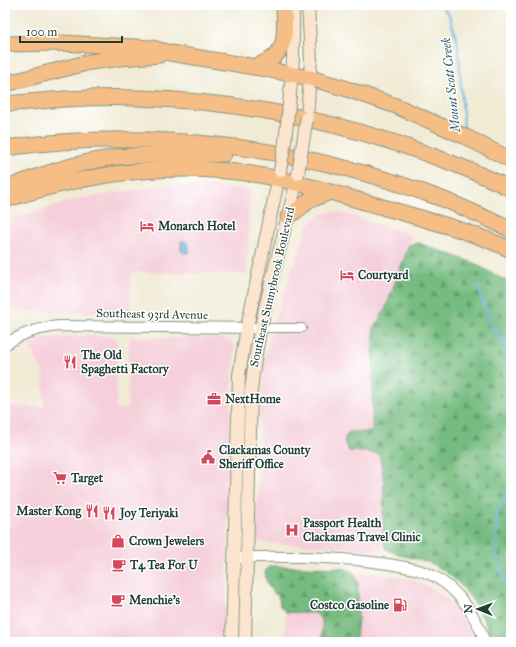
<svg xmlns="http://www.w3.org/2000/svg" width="516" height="647" font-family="'IM FELL Great Primer',serif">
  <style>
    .built { fill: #f5cfda }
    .forest { fill: url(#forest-firs); stroke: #4a7c5a }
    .water { fill: url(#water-waves); stroke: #487a8e }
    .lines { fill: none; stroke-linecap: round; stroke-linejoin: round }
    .stream { stroke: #72b6e8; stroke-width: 2 }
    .minor-casing { stroke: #889484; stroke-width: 10 }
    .tertiary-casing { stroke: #889484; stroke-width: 12 }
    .secondary-casing { stroke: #889484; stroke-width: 14 }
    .motorway-casing { stroke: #889484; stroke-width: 17 }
    .minor { stroke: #fff; stroke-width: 8 }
    .tertiary { stroke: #fff; stroke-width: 10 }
    .secondary { stroke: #fbe5cf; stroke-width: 12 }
    .motorway { stroke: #f5be86; stroke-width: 15 }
    .secondary-bridge-casing { stroke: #889484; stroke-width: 14; stroke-linecap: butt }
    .secondary-bridge { stroke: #fbe5cf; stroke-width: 12 }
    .labels { text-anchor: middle; stroke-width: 3; stroke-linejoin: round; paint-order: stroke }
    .poi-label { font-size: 12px; font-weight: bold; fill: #1f3d34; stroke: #fff; text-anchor: start }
    .street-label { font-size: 12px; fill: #1f3d34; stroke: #fff }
    .water-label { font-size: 13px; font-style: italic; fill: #38616a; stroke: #fff }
  </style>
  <defs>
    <pattern id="forest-firs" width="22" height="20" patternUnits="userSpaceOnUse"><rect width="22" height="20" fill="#76bc80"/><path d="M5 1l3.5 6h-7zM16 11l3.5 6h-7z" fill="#609a6a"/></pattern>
    <pattern id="water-waves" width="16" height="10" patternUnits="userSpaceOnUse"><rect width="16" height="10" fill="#72b6e8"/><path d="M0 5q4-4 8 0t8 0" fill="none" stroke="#5d95bd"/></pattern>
  </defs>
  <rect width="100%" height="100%" fill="#fff"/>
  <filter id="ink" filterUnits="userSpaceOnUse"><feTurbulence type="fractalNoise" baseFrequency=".025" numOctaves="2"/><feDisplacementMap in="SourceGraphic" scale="8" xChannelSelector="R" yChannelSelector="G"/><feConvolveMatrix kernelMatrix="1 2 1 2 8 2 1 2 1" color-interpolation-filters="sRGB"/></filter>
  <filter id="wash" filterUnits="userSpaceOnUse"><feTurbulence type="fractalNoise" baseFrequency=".012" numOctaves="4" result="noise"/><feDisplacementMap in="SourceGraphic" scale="16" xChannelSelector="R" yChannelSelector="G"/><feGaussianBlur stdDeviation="0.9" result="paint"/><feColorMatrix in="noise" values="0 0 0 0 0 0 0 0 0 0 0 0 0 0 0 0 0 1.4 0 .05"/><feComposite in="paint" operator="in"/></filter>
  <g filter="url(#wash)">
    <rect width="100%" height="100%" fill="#f1ebd5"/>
    <g class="built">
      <path d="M166,185H188L250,190L247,274L138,272L132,273L130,276L131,313L5,311V221L78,199Z"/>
      <path d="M333,212L342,213L412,235L385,310L374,327L372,432H349V451L367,452L379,454L384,479L383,552L341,547L261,543L256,539L261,391L264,362L268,344L278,309L308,225L318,216L325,213Z"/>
      <path d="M96,335L113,336L117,338L116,409H127L129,340L132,337L221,338L230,340L234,345L235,352L231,399L225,642H5V406L44,407V384L43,371L29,347L30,342L33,339Z"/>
      <path d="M354,573L383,574L411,579L435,590L457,607L475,642H352L356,638L358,583Z"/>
      <path d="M286,612L316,613L322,620V642H285Z"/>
    </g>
    <g class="forest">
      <path d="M418,243L474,263L511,284V540L509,563L511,586V642H494C480,610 465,580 432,564C418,557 401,558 386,549L383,538L384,479L379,454L367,452L349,451C344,443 342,440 349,432H372L374,327L385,310L409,245Z"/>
      <path d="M270,566L344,568L354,573L358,583V619L356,638L352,642H322V621L316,613L286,612L280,606C280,592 272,595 268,585C266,582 266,576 265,572Z"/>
    </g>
    <path class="water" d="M181,241H186L189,244V253H184L181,250Z"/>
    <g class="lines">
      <g class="stream">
        <path d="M441,5L449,15L458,43L464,129"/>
        <path d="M478,287L491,327L505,342L511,385"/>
        <path d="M511,482L496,520L497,558L511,600"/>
      </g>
    </g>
  </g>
  <g filter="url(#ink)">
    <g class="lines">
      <g class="minor-casing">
        <path id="minor" d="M261,328H302"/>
      </g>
      <g class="tertiary-casing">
        <g id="tertiary">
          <path d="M5,345C21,333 39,328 59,326L261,328"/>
          <path d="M239,558C260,556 280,557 300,557C334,558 367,560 400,566C412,568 426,571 437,578C461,593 476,616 485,642"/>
        </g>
      </g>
      <g class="secondary-casing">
        <g id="secondary">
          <path d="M290,94L293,59V5"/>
          <path d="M307,117L311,60L308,5"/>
          <path d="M232,642L239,375L247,327L280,171"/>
          <path d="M245,642L251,391C258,318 282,246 298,175"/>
        </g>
      </g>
      <g class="motorway-casing">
        <g id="motorway">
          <path d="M5,44L62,43L152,48L170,53L255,67L310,78L344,88L396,106L464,136L511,160"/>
          <path d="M255,67C262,64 269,61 275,56C288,44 284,21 284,5"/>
          <path d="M5,84L90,62L120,58L159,55"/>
          <path d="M5,104C49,100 93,96 138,98C233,101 329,119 419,151C450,162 482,174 511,189"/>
          <path d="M5,148C149,128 297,145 434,196C460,205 486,218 511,230"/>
          <path d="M5,189C44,173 86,159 129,156C161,154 193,155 224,154"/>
          <path d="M5,200C93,171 188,159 279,179C313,186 346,197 379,206C423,219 469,230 511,250"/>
          <path d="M288,217L310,200L330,192"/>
        </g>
      </g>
      <use href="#minor" class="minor"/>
      <use href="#tertiary" class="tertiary"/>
      <use href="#secondary" class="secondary"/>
      <use href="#motorway" class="motorway"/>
      <g class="secondary-bridge-casing">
        <g id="secondary-bridge">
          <path d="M280,171L285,142L290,94"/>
          <path d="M298,174L307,117"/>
        </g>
      </g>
      <use href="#secondary-bridge" class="secondary-bridge"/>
    </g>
  </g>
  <defs>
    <g id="hotel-bare" transform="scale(1.08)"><path d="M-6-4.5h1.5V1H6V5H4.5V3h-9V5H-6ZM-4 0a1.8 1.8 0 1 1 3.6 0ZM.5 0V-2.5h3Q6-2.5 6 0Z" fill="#d1495b" stroke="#fff" stroke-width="2.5" paint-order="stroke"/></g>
    <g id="restaurant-bare" transform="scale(1.08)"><path d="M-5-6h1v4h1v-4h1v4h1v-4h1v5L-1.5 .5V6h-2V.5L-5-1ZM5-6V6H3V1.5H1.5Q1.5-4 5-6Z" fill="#d1495b" stroke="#fff" stroke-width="2.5" paint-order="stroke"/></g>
    <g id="office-bare" transform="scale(1.08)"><path d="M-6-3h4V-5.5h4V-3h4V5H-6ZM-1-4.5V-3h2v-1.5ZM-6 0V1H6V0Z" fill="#d1495b" stroke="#fff" stroke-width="2.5" paint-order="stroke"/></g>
    <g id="civic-bare" transform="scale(1.08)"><path d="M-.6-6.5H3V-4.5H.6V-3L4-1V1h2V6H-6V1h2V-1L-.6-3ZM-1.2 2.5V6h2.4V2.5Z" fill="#d1495b" stroke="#fff" stroke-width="2.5" paint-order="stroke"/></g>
    <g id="supermarket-bare" transform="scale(1.08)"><path d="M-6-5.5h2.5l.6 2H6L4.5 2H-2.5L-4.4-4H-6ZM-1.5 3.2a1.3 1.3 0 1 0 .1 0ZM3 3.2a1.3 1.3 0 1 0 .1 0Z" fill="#d1495b" stroke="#fff" stroke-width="2.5" paint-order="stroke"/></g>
    <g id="hospital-bare" transform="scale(1.08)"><path d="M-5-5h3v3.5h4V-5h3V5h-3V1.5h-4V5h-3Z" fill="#d1495b" stroke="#fff" stroke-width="2.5" paint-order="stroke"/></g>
    <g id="shop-bare" transform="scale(1.08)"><path d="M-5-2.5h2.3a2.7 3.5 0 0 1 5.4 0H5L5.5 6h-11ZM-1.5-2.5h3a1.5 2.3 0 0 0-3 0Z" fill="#d1495b" stroke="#fff" stroke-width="2.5" paint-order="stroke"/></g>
    <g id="cafe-bare" transform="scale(1.08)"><path d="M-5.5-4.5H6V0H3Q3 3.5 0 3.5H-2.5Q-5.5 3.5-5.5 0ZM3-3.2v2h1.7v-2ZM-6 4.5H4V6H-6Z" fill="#d1495b" stroke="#fff" stroke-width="2.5" paint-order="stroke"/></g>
    <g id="fuel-bare" transform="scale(1.08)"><path d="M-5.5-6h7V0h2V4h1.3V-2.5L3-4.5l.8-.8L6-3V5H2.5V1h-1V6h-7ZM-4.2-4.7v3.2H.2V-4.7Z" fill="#d1495b" stroke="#fff" stroke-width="2.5" paint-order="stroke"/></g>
  </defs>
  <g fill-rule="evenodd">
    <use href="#hotel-bare" x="147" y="226"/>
    <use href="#hotel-bare" x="347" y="275"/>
    <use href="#restaurant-bare" x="70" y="362"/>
    <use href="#office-bare" x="214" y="399"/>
    <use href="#civic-bare" x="208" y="457"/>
    <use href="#supermarket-bare" x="60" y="478"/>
    <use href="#restaurant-bare" x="92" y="511"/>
    <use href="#restaurant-bare" x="109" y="513"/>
    <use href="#hospital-bare" x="292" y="530"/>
    <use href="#shop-bare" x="118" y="541"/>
    <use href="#cafe-bare" x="119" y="565"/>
    <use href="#cafe-bare" x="118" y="600"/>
    <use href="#fuel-bare" x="400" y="605"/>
  </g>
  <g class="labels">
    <g class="poi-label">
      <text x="158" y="230">Monarch Hotel</text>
      <text x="358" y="279">Courtyard</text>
      <text x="81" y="359">The Old<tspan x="81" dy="14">Spaghetti Factory</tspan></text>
      <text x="225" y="403">NextHome</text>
      <text x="219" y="454">Clackamas County<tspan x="219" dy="14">Sheriff Office</tspan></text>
      <text x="71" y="482">Target</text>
      <text x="81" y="515" text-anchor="end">Master Kong</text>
      <text x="120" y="517">Joy Teriyaki</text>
      <text x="303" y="527">Passport Health<tspan x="303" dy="14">Clackamas Travel Clinic</tspan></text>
      <text x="129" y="545">Crown Jewelers</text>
      <text x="130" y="569">T4 Tea For U</text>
      <text x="129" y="604">Menchie's</text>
      <text x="389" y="609" text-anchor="end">Costco Gasoline</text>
    </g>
    <g class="street-label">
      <text transform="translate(272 287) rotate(-77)" y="4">Southeast Sunnybrook Boulevard</text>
      <text transform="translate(152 314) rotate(1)" y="4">Southeast 93rd Avenue</text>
    </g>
    <g class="water-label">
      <text transform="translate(450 85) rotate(-96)" y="5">Mount Scott Creek</text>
    </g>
  </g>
  <rect width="516" height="647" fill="none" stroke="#fff" stroke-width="20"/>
  <g transform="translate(478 609) rotate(271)" stroke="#ffffff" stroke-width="3" paint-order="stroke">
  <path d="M0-3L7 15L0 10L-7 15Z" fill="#1f3d34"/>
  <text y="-6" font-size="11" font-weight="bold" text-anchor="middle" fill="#1f3d34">N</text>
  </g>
  <path d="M20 36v6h102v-6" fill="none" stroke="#1f3d34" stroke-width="2"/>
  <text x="26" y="36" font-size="12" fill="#1f3d34" stroke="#ffffff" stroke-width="3" paint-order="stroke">100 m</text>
</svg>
